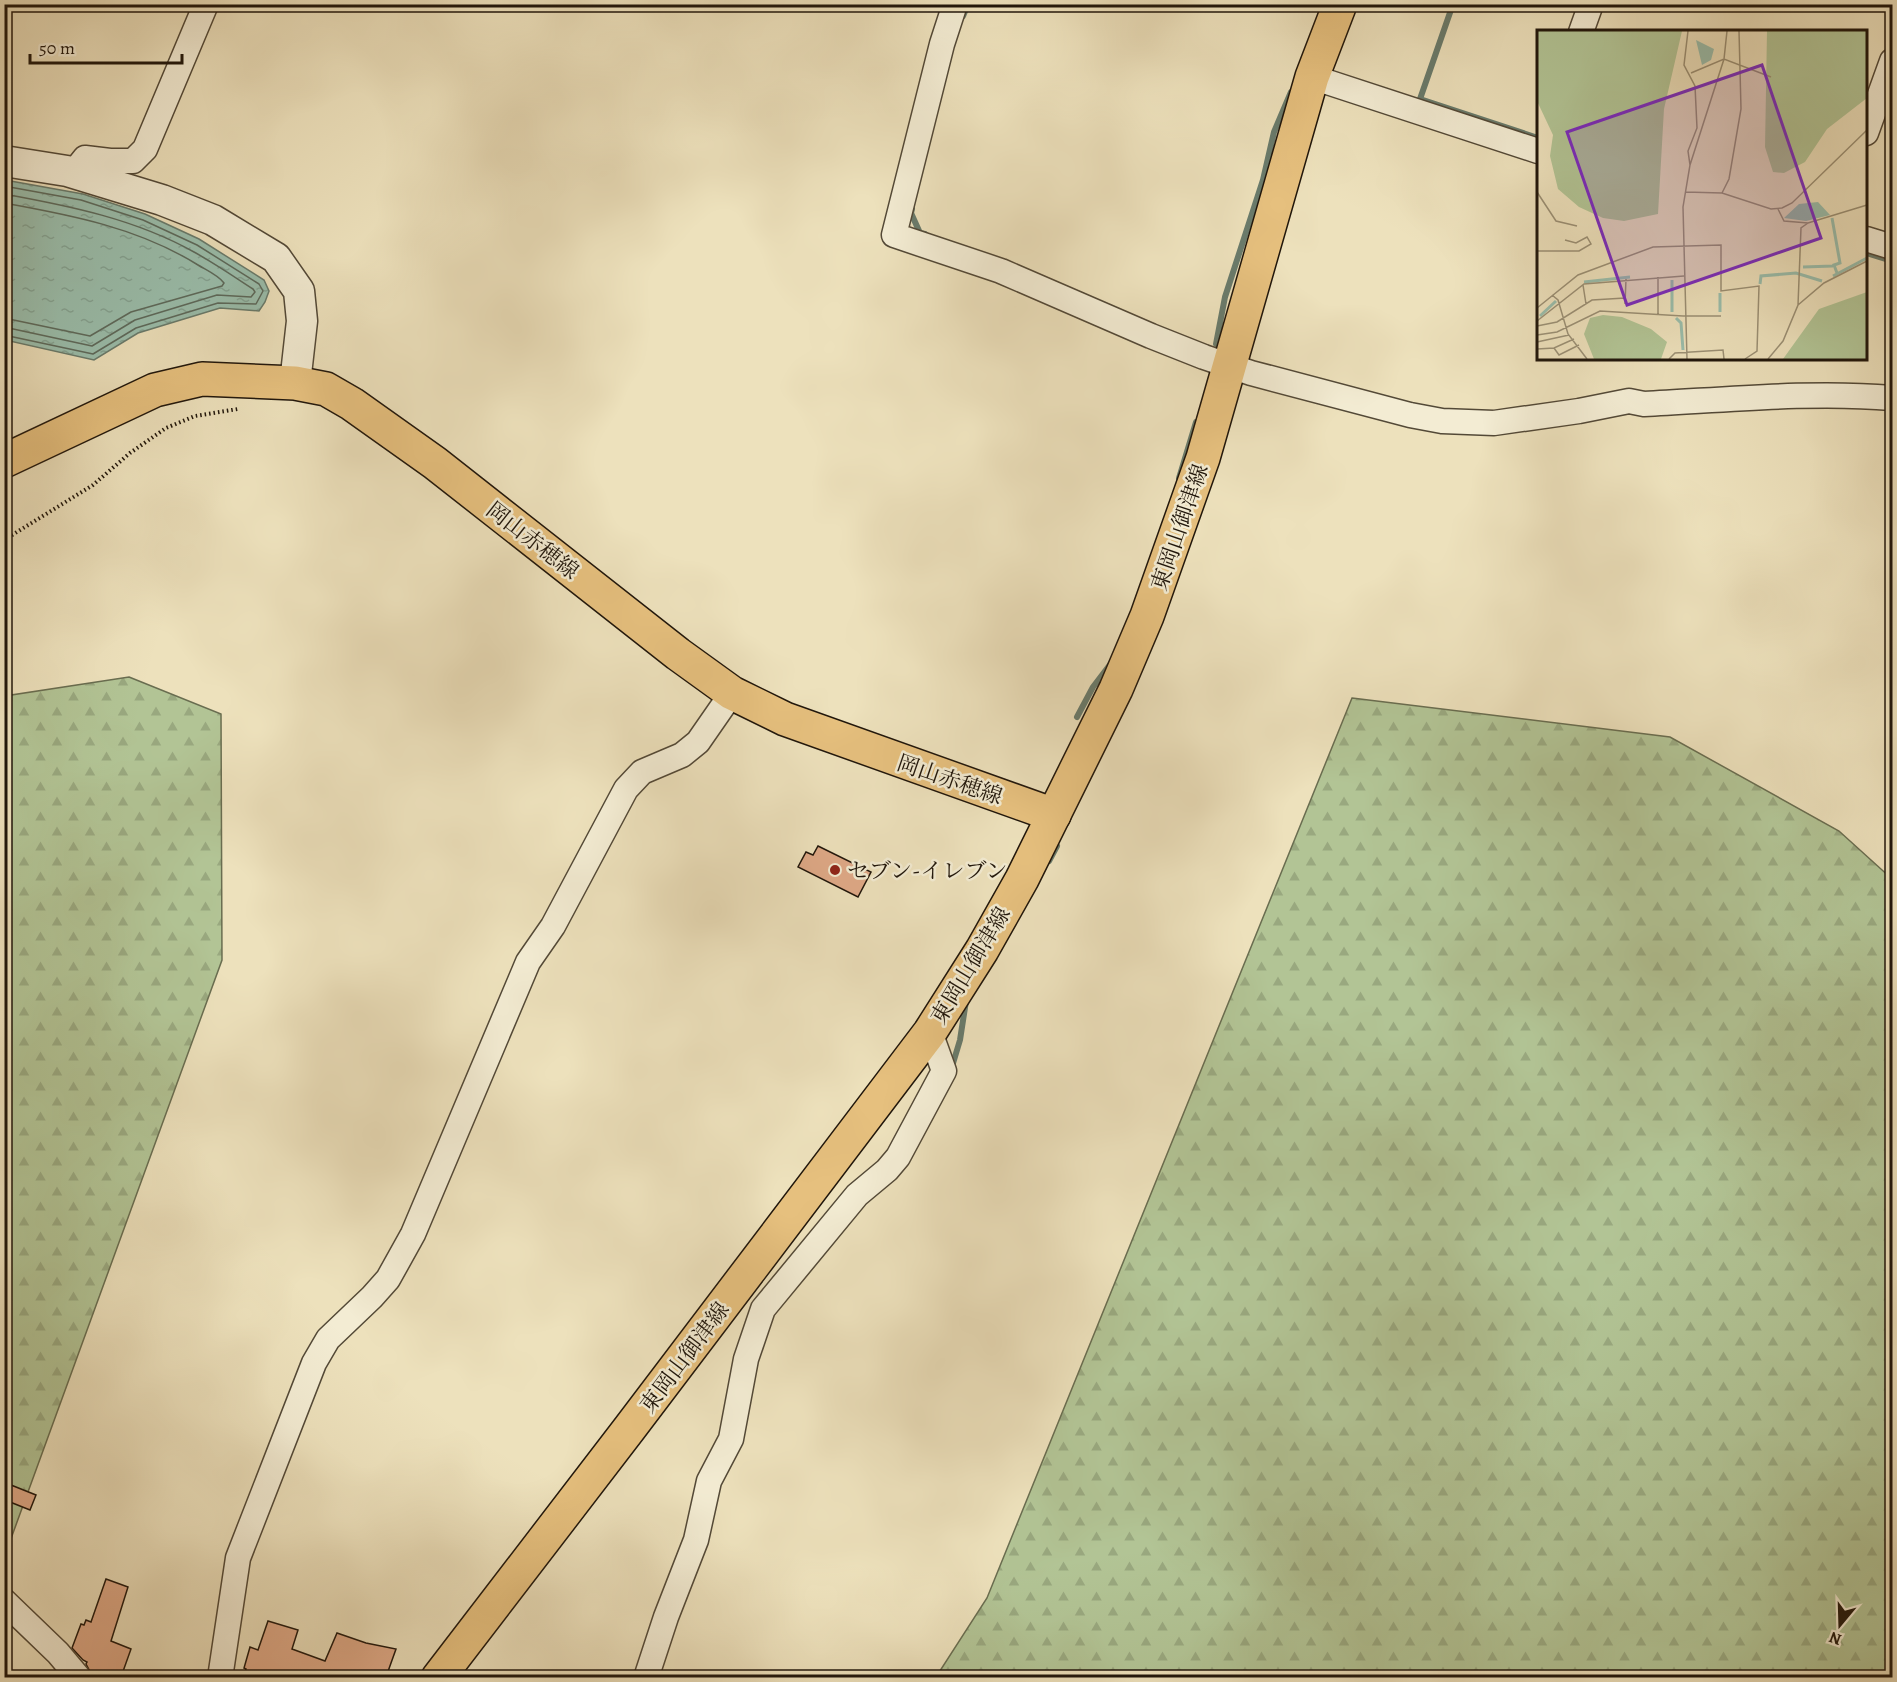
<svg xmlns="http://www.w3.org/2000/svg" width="1897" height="1682" font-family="Alegreya,'Noto Serif JP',serif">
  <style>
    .forest { fill: url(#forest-firs); stroke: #696d50; stroke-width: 1.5 }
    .water { fill: url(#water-ripples); stroke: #697b6c; stroke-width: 1.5 }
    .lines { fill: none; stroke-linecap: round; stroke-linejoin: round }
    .shore { stroke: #5d6a5c; stroke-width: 1.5 }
    .stream { stroke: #697b6c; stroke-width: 6 }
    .building { fill: #dfa987; stroke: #20160b; stroke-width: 1.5 }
    .minor-casing { stroke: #534937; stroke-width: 27 }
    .tertiary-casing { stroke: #534937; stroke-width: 33 }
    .primary-casing { stroke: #20160b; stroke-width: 36 }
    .path { stroke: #20160b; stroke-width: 4; stroke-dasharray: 1.5 3; stroke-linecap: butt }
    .minor { stroke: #f3ecd3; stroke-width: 24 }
    .tertiary { stroke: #f3ecd3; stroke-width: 30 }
    .primary { stroke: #e6c07e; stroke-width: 33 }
    .poi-dot { fill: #8f2418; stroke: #f3ecd3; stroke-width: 2 }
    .labels { text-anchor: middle; stroke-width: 5; stroke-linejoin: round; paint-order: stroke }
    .street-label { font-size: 22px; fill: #20160b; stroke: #f3ecd3 }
    .poi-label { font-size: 22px; fill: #20160b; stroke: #f3ecd3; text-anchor: start }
    .inset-river { fill: none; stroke: #9abeac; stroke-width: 3 }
    .inset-road { fill: none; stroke: #9b9075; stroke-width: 1.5 }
    .view { fill: #7b2cbf; fill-opacity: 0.15; stroke: #7b2cbf; stroke-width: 3 }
    .inset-edge { fill: none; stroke: #20160b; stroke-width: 3 }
  </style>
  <defs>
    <pattern id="forest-firs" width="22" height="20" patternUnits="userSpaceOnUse" patternTransform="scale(1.5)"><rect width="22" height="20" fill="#b2c495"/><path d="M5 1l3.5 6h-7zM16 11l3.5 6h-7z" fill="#99a87f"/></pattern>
    <pattern id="water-ripples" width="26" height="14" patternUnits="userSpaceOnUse" patternTransform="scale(1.5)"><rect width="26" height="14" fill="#9abeac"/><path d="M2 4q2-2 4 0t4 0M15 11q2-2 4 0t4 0" fill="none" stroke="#84a393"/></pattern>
  </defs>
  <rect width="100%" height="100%" fill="#ede1bc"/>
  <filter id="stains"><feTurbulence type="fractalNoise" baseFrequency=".00333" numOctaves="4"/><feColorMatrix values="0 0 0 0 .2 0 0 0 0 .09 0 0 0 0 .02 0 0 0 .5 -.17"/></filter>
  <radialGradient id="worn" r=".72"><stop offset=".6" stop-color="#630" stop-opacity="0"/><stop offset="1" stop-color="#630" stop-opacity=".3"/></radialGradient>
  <g class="forest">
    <path d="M129,677L221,714L222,960L5,1555V696Z"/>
    <path d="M1352,698L1670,737L1839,831L1892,879V1677H936L987,1598Z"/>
  </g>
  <path class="water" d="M5,180L83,194L145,214L199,239L264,280L269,291L265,302L259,311L220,308L138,333L94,360L5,340Z"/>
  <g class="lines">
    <g class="shore">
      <path d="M4,186L81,200L143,220L197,245L259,284L263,291L256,304L218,303L136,328L93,354L4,335"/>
      <path d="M4,194C70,206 135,219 194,252C214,263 233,276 253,289L255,292L251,297L217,295L135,320L92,346L4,327"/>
      <path d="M4,203C71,215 139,228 198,265C206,270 218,275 224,283L222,286L131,312L90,336L4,318"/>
    </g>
    <g class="stream">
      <path d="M1453,4L1420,99L1538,138"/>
      <path d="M963,16L968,4"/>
      <path d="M912,209L911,213L920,233L925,234"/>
      <path d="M1866,253L1892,261"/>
      <path d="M1216,344L1225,297L1263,180L1274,132L1291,92"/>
      <path d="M1179,478L1196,422"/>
      <path d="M1077,717L1093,687L1112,662"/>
      <path d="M1049,861L1057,846"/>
      <path d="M951,1070L960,1040L966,1001"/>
    </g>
  </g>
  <g class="building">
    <path d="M818,846L871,872L858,897L798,867L806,852L813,855Z"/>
    <path d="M11,1485L36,1495L30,1510L5,1500Z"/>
    <path d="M106,1579L128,1587L111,1641L131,1649L121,1677H93L86,1664L87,1662L83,1660L72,1648L81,1624L84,1625L86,1620L91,1622Z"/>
    <path d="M268,1621L298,1630L292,1649L325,1661L337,1633L366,1643L396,1649L386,1677H244L246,1669L244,1668L250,1647L258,1650Z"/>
  </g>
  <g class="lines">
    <g class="minor-casing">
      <g id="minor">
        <path d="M955,4L942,44L894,235L1001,271L1151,336L1204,357L1251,373L1410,415L1442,421L1494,423L1579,411L1629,401L1644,404C1724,400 1813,391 1892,398"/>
        <path d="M1581,32L1591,4"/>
        <path d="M1312,77L1538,151"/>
        <path d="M1866,133L1892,61"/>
        <path d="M73,173L85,158L110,161H133L145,149L206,4"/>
        <path d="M1866,239L1892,247"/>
        <path d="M4,1601L58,1653L79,1678"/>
        <path d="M220,1678L238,1558L314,1363L328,1339L372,1297L388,1279L413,1234L528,962L553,926L626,789L642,772L682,755L698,742L732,693"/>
        <path d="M646,1678L666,1617L696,1540L709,1481L731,1439L746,1359L763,1309L857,1195L887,1170L898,1157L944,1071L930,1032"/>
      </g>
    </g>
    <g class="tertiary-casing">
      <path id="tertiary" d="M4,161L67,171L162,200L213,220L276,258L299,291L302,321L295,383"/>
    </g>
    <g class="primary-casing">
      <g id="primary">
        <path d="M4,461L155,390L202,379L295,383L326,389L352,404L435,463L678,654L732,693L785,719L1054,815"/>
        <path d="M438,1678L629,1429L930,1032L982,950L1022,879L1116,689L1147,616L1203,458L1312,77L1340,4"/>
      </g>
    </g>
    <path class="path" d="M4,540L93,485L130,453L166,428L195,416L238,409"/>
    <use href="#minor" class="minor"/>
    <use href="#tertiary" class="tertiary"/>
    <use href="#primary" class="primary"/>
  </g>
  <circle class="poi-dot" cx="835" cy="870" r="6"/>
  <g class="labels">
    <g class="street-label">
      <text transform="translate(1179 527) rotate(-71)" y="8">東岡山御津線</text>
      <text transform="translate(533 540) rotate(38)" y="8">岡山赤穂線</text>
      <text transform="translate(950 779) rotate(19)" y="8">岡山赤穂線</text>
      <text transform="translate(970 965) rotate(-59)" y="8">東岡山御津線</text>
      <text transform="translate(684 1357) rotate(-53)" y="8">東岡山御津線</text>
    </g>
    <g class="poi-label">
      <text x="847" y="878">セブン-イレブン</text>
    </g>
  </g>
  <g transform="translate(1537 30)">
    <rect width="330" height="330" fill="#ede1bc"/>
    <path d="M0,1H145L127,79L121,184L87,191L66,188L42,177L21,159L13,126L16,105L0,71ZM230,1H330V68L290,99L268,132L247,143L236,142L228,117ZM330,262V329H246L282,279ZM66,285L85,287L114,299L130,312L124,329H57L47,304L53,288Z" fill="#b2c495"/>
    <path d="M159,10L177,19L174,30L165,35ZM281,172L293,185L269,191L247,188L262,174Z" fill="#9abeac"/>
    <path class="inset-river" d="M295,188L303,233L297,235L300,243M266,237L296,236M296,246L330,228M135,250V282M47,252L93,247M223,254L224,246L259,243L285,251M183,263V282M3,286L19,271M139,288L144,293L146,320"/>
    <path class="inset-road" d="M151,1L147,35L158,56L160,98L151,121L153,135M154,43L187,29L234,47M0,91V109M0,162L19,191L40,196M148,162L185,163L234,179L245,178L255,173L330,100M185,163L192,149L204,79L202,1M241,179L247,191L271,193L330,175M0,221H42L54,214L50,207L39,213L28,210M46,255L49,274M15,265L21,270L31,304L50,329M88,274L89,249M261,275L287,253L330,231M0,278L41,245L116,217L184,215V261L222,256L220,321L208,329M121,285V247M146,286H184M0,291L47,254L147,246M0,296L20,292L55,270L88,268M0,305L20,302L63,281L146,286M0,312L32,305M17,318L22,325L42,315M0,319L17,318L37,309M132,329L138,323L186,320L187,329M150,329L146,177L153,135L187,29L190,1M231,329L246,311L261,275L264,198L271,193"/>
    <path class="view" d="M225,35L284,208L90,275L30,102Z"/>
    <rect width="330" height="330" class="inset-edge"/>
  </g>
  <rect width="1897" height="1682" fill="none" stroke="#ede1bc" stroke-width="24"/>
  <rect x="6" y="6" width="1885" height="1670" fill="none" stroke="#20160b" stroke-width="3"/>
  <rect x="12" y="12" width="1873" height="1658" fill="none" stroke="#20160b" stroke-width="1.5"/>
  <g transform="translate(1840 1625) rotate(199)" stroke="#f3ecd3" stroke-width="4.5" paint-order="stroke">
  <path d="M0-4.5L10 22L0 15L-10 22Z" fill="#20160b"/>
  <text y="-9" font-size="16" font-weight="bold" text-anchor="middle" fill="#20160b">N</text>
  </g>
  <path d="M30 54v9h152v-9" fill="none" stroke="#20160b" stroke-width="3"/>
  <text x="39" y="54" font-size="18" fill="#20160b" stroke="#f3ecd3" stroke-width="4.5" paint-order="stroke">50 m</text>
  <rect width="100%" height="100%" filter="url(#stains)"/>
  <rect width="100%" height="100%" fill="url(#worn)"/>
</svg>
